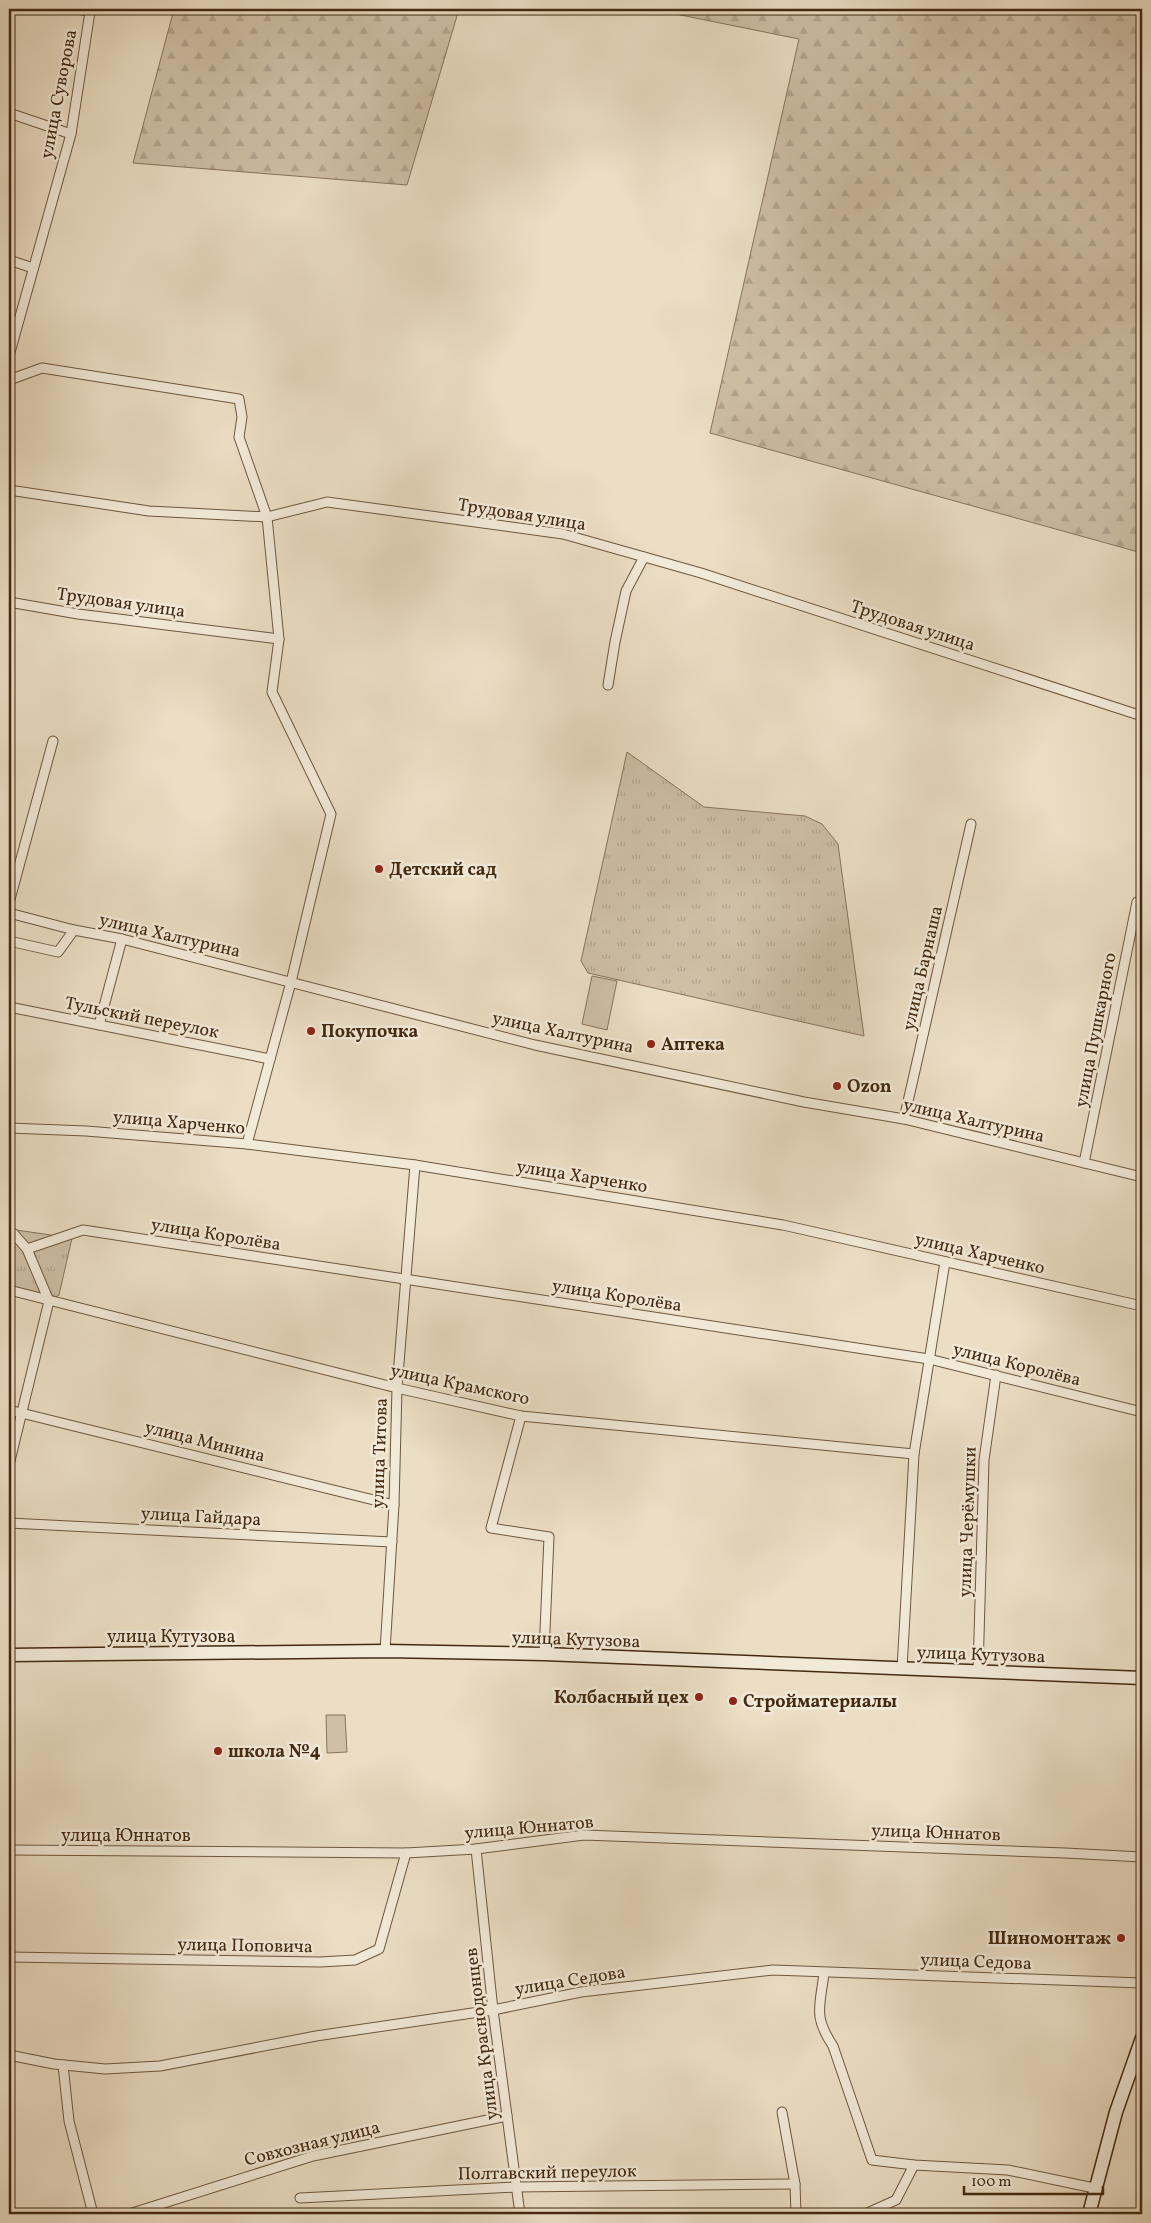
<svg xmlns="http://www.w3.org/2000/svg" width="1151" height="2223" font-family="Vollkorn,serif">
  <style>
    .forest { fill: url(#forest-firs); stroke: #88745b }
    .park { fill: url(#park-tufts); stroke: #88745b }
    .pitch { fill: #cebfa6; stroke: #88745b }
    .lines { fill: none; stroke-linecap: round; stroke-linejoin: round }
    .street-casing { stroke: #6d573d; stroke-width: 11 }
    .secondary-casing { stroke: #432a10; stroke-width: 15 }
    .street { stroke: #f2ead9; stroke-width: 9 }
    .secondary { stroke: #f2ead9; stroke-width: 12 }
    .poi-dot { fill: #8f2418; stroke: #f2ead9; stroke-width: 2 }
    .labels { text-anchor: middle; stroke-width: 5; stroke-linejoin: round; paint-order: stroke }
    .street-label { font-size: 18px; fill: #432a10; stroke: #f2ead9 }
    .poi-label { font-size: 18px; font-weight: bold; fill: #432a10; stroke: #f2ead9; text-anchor: start }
  </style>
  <defs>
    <pattern id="forest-firs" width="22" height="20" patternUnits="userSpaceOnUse" patternTransform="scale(1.25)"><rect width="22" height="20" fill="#cebfa6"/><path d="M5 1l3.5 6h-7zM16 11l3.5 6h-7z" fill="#b2a48e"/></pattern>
    <pattern id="park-tufts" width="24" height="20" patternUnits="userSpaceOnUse" patternTransform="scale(1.25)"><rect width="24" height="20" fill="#cebfa6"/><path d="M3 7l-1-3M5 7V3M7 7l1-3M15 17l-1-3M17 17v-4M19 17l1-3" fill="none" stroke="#b2a48e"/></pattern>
  </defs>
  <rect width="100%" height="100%" fill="#ebdec5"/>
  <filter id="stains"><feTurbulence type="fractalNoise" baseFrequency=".004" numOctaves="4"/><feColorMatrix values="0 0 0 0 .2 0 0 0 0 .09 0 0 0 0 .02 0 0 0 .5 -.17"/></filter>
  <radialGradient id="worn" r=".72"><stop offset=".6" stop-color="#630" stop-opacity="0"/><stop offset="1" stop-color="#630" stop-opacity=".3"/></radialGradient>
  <g class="forest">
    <path d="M174,9H459L407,185L133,163Z"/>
    <path d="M651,9H1142V553L710,433L799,39Z"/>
  </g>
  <g class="park">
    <path d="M627,752L704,807L805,816L822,824L838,844L864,1036L588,973L581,961Z"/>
    <path d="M9,1229L72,1238L59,1295L49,1301L9,1290Z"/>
  </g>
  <g class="pitch">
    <path d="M592,976L617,981L607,1030L582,1024Z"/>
    <path d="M326,1715H345L347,1752L327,1753Z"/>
  </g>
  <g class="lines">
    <g class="street-casing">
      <g id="street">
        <path d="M9,113L71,134"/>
        <path d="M9,260L33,268"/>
        <path d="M9,356L71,134L90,12L80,9"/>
        <path d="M9,380L42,368L239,399L242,417L239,437L267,517L149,511L9,490"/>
        <path d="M9,602L78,614L279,639L267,517L327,502L563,534L701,573L1142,716"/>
        <path d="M608,685L615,642L626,591L644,557"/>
        <path d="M9,903L53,741"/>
        <path d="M9,913L74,930L122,939L535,1045L804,1102L904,1119L1142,1177"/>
        <path d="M9,941L58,952L74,930"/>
        <path d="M9,1007L270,1059"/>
        <path d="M99,1025L122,939"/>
        <path d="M904,1119L971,824"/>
        <path d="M9,1128L86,1131L247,1144L415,1165L783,1225L1142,1306"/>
        <path d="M247,1144L291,982L331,814L272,692L279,639"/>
        <path d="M1084,1163L1137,902"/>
        <path d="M9,1232L13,1233L27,1249"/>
        <path d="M9,1290L397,1388L521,1416L914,1454"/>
        <path d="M9,1410L394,1505"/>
        <path d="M521,1416L491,1528L549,1537L544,1654"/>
        <path d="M9,1465L49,1301L27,1249L83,1230L929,1359L1142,1412"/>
        <path d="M9,1523L392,1542"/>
        <path d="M385,1651L394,1505L397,1388L415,1165"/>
        <path d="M902,1669L914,1454L945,1262"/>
        <path d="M978,1672L984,1460L996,1375"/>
        <path d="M476,1849L493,2010L520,2214"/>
        <path d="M9,1850L406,1853L476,1849L584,1835L1065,1853L1142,1857"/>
        <path d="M9,1957L320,1962L355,1960L379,1949L406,1853"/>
        <path d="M824,1973C820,2007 813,2016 833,2046L872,2160L914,2165L1008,2170L1094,2188"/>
        <path d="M9,2055L54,2064L105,2069L160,2066L316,2036L493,2010L581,1992L773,1970L1142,1983"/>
        <path d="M63,2065L69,2121L93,2214"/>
        <path d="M782,2112L795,2184L796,2214"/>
        <path d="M300,2198L516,2187L795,2184"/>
        <path d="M129,2214L313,2156L507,2116"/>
        <path d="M865,2214L896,2200L914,2165"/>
      </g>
    </g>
    <g class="secondary-casing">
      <g id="secondary">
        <path d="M9,1655L385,1651L544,1654L1142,1678"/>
        <path d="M1089,2214L1116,2112L1142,2038"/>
      </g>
    </g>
    <use href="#street" class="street"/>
    <use href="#secondary" class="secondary"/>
  </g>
  <g class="poi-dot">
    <circle cx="379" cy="869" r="5"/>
    <circle cx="311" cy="1031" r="5"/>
    <circle cx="651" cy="1044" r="5"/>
    <circle cx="837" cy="1086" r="5"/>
    <circle cx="699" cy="1697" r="5"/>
    <circle cx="733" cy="1701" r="5"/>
    <circle cx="218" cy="1751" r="5"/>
    <circle cx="1121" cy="1938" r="5"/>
  </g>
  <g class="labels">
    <g class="street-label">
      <text transform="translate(58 94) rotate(-79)" y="6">улица Суворова</text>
      <text transform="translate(522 514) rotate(9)" y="6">Трудовая улица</text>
      <text transform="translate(121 602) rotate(8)" y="6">Трудовая улица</text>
      <text transform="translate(913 625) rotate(18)" y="6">Трудовая улица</text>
      <text transform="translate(170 935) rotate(13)" y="6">улица Халтурина</text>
      <text transform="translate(922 968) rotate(-77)" y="6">улица Барнаша</text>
      <text transform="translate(142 1017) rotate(11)" y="6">Тульский переулок</text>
      <text transform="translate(1095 1030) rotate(-79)" y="6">улица Пушкарного</text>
      <text transform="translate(563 1032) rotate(12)" y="6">улица Халтурина</text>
      <text transform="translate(974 1120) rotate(13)" y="6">улица Халтурина</text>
      <text transform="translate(179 1122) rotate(5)" y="6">улица Харченко</text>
      <text transform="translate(582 1176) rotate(9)" y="6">улица Харченко</text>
      <text transform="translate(216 1234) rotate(9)" y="6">улица Королёва</text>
      <text transform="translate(980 1253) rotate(13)" y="6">улица Харченко</text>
      <text transform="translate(617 1295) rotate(9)" y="6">улица Королёва</text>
      <text transform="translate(1017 1364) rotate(14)" y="6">улица Королёва</text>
      <text transform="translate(460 1384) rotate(12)" y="6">улица Крамского</text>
      <text transform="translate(205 1441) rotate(14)" y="6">улица Минина</text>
      <text transform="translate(379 1453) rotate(-88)" y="6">улица Титова</text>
      <text transform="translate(201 1516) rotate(3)" y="6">улица Гайдара</text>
      <text transform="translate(967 1522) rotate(-88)" y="6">улица Черёмушки</text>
      <text x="171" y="1642">улица Кутузова</text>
      <text transform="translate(576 1639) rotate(2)" y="6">улица Кутузова</text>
      <text transform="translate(981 1654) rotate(2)" y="6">улица Кутузова</text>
      <text transform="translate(529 1827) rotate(-5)" y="6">улица Юннатов</text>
      <text transform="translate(936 1832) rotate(2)" y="6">улица Юннатов</text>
      <text x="126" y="1841">улица Юннатов</text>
      <text transform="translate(245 1945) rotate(1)" y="6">улица Поповича</text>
      <text transform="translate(976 1961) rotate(2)" y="6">улица Седова</text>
      <text transform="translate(570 1980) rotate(-9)" y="6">улица Седова</text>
      <text transform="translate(481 2034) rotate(-97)" y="6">улица Краснодонцев</text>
      <text transform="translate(312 2143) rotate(-14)" y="6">Совхозная улица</text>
      <text transform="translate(547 2172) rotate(-1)" y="6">Полтавский переулок</text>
    </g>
    <g class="poi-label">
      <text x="389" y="875">Детский сад</text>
      <text x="321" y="1037">Покупочка</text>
      <text x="661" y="1050">Аптека</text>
      <text x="847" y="1092">Ozon</text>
      <text x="689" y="1703" text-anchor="end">Колбасный цех</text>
      <text x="743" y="1707">Стройматериалы</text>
      <text x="228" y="1757">школа №4</text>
      <text x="1111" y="1944" text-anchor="end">Шиномонтаж</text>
    </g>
  </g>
  <rect width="1151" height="2223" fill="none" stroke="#ebdec5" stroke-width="30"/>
  <rect x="10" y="10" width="1131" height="2203" fill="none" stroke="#432a10" stroke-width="2.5"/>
  <rect x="15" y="15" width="1121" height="2193" fill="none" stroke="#432a10"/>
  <path d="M964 2186v8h139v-8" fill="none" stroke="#432a10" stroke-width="2.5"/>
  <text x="971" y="2186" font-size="15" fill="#432a10" stroke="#f2ead9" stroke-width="4" paint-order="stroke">100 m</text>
  <rect width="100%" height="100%" filter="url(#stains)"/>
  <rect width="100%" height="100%" fill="url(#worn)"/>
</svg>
